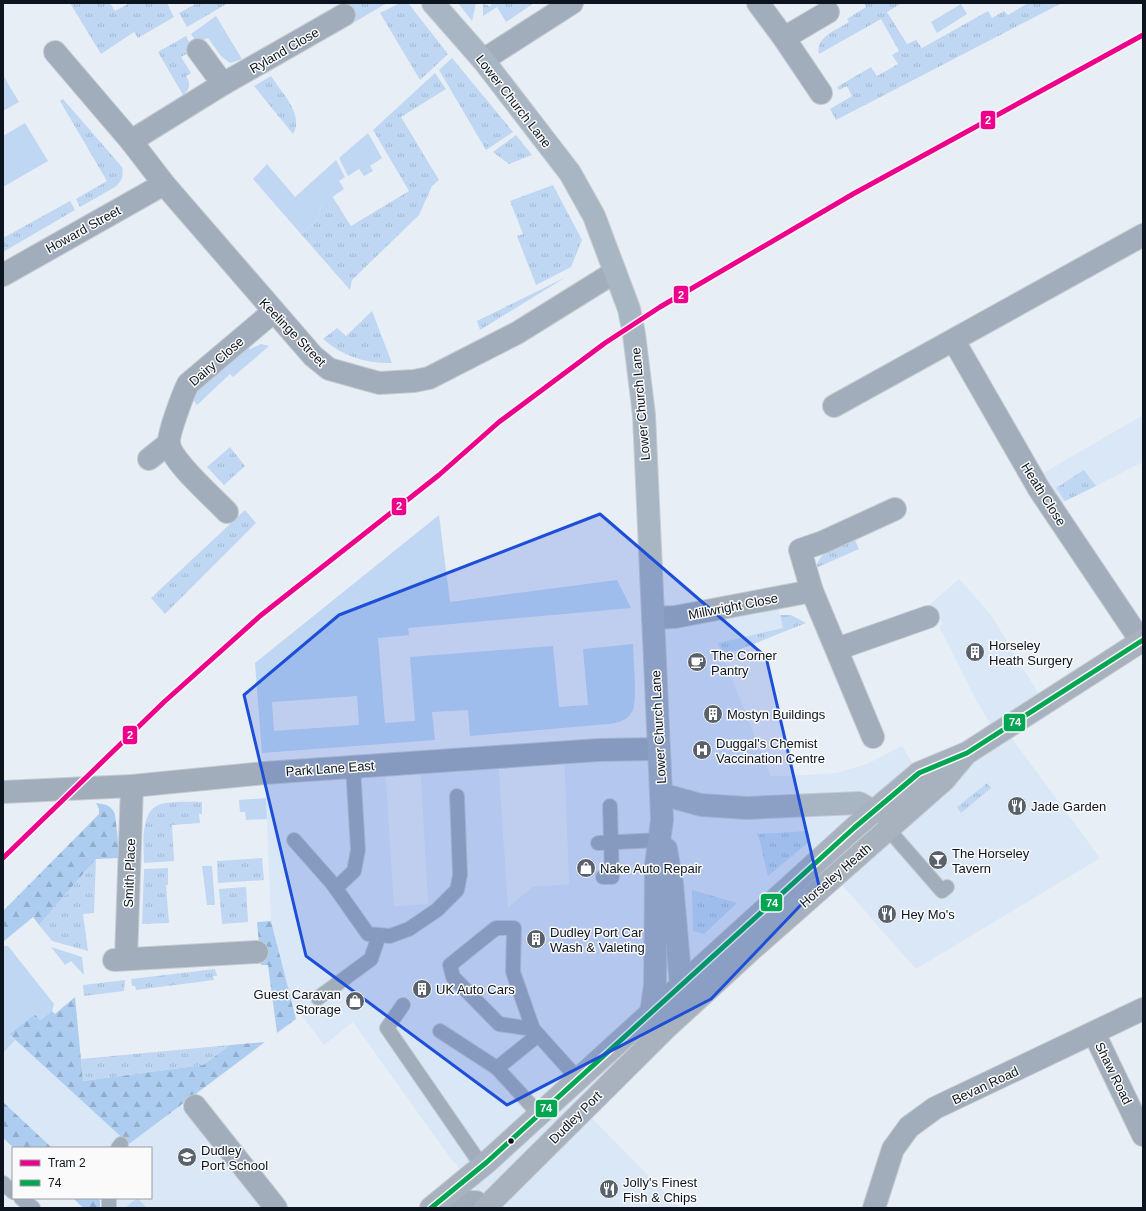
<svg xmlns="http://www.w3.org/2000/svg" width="1146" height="1211" font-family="Arial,sans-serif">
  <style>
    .built { fill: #dae7f6 }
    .grass { fill: url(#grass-tufts) }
    .forest { fill: url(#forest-firs) }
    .green { fill: #bfd7f2; fill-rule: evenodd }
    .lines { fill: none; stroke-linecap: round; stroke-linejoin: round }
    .lane-casing { stroke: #c6cbd2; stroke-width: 16 }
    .street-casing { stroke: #c6cbd2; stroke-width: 24 }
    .secondary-casing { stroke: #c6cbd2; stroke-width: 24 }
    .highway-casing { stroke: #c6cbd2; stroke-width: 24 }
    .lane { stroke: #a1adba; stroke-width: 14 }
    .street { stroke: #a1adba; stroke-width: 22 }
    .secondary { stroke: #a8b5c2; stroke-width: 22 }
    .highway { stroke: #a7b2be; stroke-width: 22 }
    .bus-1-casing { stroke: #fafafa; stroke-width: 8 }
    .bus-1 { stroke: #00a651; stroke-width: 5 }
    .tram-1-casing { stroke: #fafafa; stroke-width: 8 }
    .tram-1 { stroke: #ec008c; stroke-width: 5 }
    .marked { fill: #1d4ed8; fill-opacity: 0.2; stroke: #1d4ed8; stroke-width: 3; stroke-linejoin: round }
    .bus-dot { fill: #0c151f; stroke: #fafafa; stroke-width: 1.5 }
    .labels { text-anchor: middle; stroke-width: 3; stroke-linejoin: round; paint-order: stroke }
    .street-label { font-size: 13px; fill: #0c151f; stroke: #fafafa }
    .poi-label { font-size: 13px; fill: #0c151f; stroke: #fafafa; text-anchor: start }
    .line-badge { stroke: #fafafa; stroke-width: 1.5 }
    .badge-label { font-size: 11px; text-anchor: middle; font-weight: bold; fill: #fff }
  </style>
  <defs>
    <pattern id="grass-tufts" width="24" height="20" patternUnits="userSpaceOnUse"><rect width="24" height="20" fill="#bfd7f2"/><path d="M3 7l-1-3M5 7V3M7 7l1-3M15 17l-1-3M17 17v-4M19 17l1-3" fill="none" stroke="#a3b8cf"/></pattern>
    <pattern id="forest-firs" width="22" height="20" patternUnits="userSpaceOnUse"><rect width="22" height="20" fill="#acccf0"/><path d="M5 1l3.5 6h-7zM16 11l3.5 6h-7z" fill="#93aecd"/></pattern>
  </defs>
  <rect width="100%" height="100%" fill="#e8eef5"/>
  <g class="built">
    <path d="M1143,415V462L1052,508L1033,479Z"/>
    <path d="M959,579L991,615L1044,703L1005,729L1100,858L916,969L827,868L683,997L575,1101L680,1208H460L479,1193L449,1156L353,1022L324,1045L291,1001L271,921L265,773L385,764L394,906L428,904L420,762L498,757L508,907L533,887L569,884L564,753L658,749L653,618L776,599L784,631L723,656L771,776L810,775L836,773L867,764L902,746L919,773L996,734L975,698L939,626L943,624L929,605Z"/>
    <path d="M3,1029L129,1144L181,1105L232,1168L268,1208H112L100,1202L99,1198H151V1148H52L3,1102Z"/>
  </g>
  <g class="grass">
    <path d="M70,3H110L115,11L130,3H167L174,17L138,38L134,32L101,54Z"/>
    <path d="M197,3H228L187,27L179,13Z"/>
    <path d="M347,3H387L353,23L342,6Z"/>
    <path d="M400,3H408L448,54L420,80L380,13Z"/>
    <path d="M491,3H534L506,22L497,7L483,16V4L491,6Z"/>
    <path d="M864,3H902L887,12L907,44L916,40L922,48L988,11L992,18L1004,11L1008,15L1028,3H1062L836,120L830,109L852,96L847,86L839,90L837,87L871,67L877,76L898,64L892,55L899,51L881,19L819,54C815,37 837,30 849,22L847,19L866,7Z"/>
    <path d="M186,36L193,50L181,57L191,73L186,76C191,84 190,89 183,95L158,52Z"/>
    <path d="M452,58L513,132L486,150L439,70Z"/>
    <path d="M435,73L446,89L401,117L439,180L432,186L419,215L352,280L350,290L301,234L315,223L322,204L332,196L351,226L409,191L373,130Z"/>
    <path d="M271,76C281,92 305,115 293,134L254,86Z"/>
    <path d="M63,99L122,167C124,176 122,181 115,187L80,207L76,199L107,181L60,101Z"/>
    <path d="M516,135L532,155L509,164L493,152Z"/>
    <path d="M553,185L582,240L571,267L536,285L517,236L523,234L510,201Z"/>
    <path d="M70,201L75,210L3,252V238Z"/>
    <path d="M566,277L480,330L477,321Z"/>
    <path d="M372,311L392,363C367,364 342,356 323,339L337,328L346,336Z"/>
    <path d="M230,447L245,466L224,485L207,467Z"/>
    <path d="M1084,470L1096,486L1065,501L1056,488Z"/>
    <path d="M245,510L256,523L165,614L151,598Z"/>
    <path d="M854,538L859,549L816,568C821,549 837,545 854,538Z"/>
    <path d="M780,615H791L806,623L723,656L718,643L783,628Z"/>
    <path d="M987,783L991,788L961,813L957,807Z"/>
    <path d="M202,802V814H199L200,823L172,825L174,861L144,863C144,846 139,810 161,804C174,801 189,802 202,802Z"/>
    <path d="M808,831L810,841L768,876L758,834Z"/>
    <path d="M262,858L264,880L218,883L217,861Z"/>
    <path d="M96,859L94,913L83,914L88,951L52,941L39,925Z"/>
    <path d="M168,868V885H166L169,923L142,924L144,869Z"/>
    <path d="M246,887L248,922L222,924L219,889Z"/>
    <path d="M692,890L737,903L704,934L693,931Z"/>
    <path d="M215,969L217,976H213L214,980L136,990L135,986H132L131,979Z"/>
    <path d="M125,980L124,991L84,996L83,985Z"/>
    <path d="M230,1045L203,1065L83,1081L81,1059Z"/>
  </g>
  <g class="forest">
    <path d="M96,803C105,804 111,805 115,814L120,858L96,859L39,925L33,917L4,941L3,911L99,814V809Z"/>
    <path d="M271,921L296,1019L277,1033L268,965H261L257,922Z"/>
    <path d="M75,997L83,1081L203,1065L230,1045L265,1042L129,1144L9,1034L35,1014L40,1020L52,1011L55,1014Z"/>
    <path d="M3,1102L52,1148H14L3,1138Z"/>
    <path d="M73,1198H99L100,1202V1208H83Z"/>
  </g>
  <g class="green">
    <path d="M458,3H476L472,21Z"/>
    <path d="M961,4L967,14L937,33L931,22Z"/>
    <path d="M216,16L242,59L230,63L221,56L208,38L197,43L191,34Z"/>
    <path d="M3,75L19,102L3,111Z"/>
    <path d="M25,123L48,161L3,187V136Z"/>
    <path d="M368,133L382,158L370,166L373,171L364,176L359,169L348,176L339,158Z"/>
    <path d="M336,160L345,177L339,181L344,189L322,204L315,223L301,234L253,179L267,164L295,197Z"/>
    <path d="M261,344L269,346L233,377L230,374L197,405L193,399V393L246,345L250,349Z"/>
    <path d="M439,515L450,602L617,580L631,608L408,628L409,635L378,638L385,723L415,721L410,657L553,646L559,707L588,705L583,649L633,644C633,658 638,701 632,712C627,721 617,723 608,724L470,736L468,710L432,712L435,740L262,753L255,663ZM357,696L359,725L274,731L272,702Z"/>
    <path d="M266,798L267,819L246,820L245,812H240L239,800Z"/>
    <path d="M202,866H212L215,905H207Z"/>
    <path d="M3,946H8L54,1004L52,1011L40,1020L35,1014L9,1034L15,1040L3,1053Z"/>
    <path d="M51,947L82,957L84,975L71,961L65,965Z"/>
    <path d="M137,1198L147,1208H125Z"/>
  </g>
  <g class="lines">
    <g class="lane-casing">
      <g id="lane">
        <path d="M888,829L942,891L947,887"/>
        <path d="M294,840L332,883L368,934L390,936L409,929L437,910L457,890L460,875L457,796"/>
        <path d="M598,843L659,840"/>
        <path d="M603,877H612L610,806"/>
        <path d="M336,888L354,871L358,850L353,767"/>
        <path d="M318,998L371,959L379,935"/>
        <path d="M403,1005L387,1028L482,1166"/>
        <path d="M533,1029L499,1024L453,977L450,965L496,928H514L513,972L533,1029L578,1079"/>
        <path d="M440,1031L497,1068L539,1114"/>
        <path d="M497,1068L538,1035"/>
        <path d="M118,1148L121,1144"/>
        <path d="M3,1183L13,1192"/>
        <path d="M21,1198L33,1208"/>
        <path d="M109,1208V1198"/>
      </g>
    </g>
    <g class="street-casing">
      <g id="street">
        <path d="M758,3L784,38L821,93"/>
        <path d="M784,38L828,12"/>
        <path d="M198,50L223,84"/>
        <path d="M55,52L131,141L164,184L313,356L329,369L379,383L414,381L429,378L517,333L615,272"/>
        <path d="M483,60L572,3"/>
        <path d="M131,141L223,84L344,15"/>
        <path d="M3,275L164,184"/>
        <path d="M954,341L1039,489L1141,641"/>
        <path d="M834,406L1143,235"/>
        <path d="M149,459L169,443"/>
        <path d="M227,512C214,498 171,461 169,443C168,434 183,394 188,384L273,312"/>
        <path d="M653,618L675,617L812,591"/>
        <path d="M837,649L928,617"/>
        <path d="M873,737L812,591L800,550L823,542L895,509"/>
        <path d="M3,792L132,786L265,773L599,750L658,749"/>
        <path d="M126,959L132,786"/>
        <path d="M114,960L257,952"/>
        <path d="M1094,1033L1143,1135"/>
        <path d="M195,1106L276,1208"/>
        <path d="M460,1208L468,1202H476L482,1208"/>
        <path d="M874,1208L893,1149L909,1127L935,1108L1143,1009"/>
      </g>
    </g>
    <g class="secondary-casing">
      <g id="secondary">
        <path d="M433,3L483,60L570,173L594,216L629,309L634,334L644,415L661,794L662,820L656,864L655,985L651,1013"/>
        <path d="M661,794L701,805L747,808L859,803L873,811L887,813L927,782L938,781"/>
        <path d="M666,849L672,883L682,997L681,1001"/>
      </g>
    </g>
    <g class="highway-casing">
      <g id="highway">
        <path d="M431,1208L487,1162L854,828L919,773L967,753L1143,640"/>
        <path d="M485,1208L666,1028L751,950L944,780L964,756"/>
      </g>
    </g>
    <use href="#lane" class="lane"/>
    <use href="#street" class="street"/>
    <use href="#secondary" class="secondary"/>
    <use href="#highway" class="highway"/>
    <g class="bus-1-casing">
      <path id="bus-1" d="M431,1208L487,1162L854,828L919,773L967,753L1143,640"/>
    </g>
    <use href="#bus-1" class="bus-1"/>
    <g class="tram-1-casing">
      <path id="tram-1" d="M3,858L164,702L260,616L439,475L499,422L605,343L660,307L853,194L1143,35"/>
    </g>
    <use href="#tram-1" class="tram-1"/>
  </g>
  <path class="marked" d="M600,514L766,657L819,886L711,999L507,1105L306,956L244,695L339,615Z"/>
  <defs>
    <g id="building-disc" transform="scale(1)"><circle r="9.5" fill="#59616a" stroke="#fafafa"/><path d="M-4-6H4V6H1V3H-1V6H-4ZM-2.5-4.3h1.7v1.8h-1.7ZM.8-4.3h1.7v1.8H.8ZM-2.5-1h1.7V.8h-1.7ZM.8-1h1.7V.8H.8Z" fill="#fff"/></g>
    <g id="cafe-disc" transform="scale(1)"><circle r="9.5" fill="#59616a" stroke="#fafafa"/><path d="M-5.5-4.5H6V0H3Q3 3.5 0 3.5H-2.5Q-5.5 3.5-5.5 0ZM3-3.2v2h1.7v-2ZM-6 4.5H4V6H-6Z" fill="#fff"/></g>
    <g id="hospital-disc" transform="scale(1)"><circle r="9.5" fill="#59616a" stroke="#fafafa"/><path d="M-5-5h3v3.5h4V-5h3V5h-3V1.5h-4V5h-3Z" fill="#fff"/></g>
    <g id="restaurant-disc" transform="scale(1)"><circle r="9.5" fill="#59616a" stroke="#fafafa"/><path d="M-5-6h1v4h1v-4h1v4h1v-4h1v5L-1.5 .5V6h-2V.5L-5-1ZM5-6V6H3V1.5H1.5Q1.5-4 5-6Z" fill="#fff"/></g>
    <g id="bar-disc" transform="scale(1)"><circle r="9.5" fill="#59616a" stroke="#fafafa"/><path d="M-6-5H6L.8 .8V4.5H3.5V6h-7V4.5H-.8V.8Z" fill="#fff"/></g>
    <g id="shop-disc" transform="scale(1)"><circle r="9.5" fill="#59616a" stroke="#fafafa"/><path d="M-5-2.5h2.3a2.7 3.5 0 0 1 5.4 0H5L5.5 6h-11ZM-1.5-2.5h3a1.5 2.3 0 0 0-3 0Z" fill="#fff"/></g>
    <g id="university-disc" transform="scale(1)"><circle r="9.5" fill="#59616a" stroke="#fafafa"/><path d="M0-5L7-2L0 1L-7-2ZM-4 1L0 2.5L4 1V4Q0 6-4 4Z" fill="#fff"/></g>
  </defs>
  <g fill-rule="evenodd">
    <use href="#building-disc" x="975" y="652"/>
    <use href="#cafe-disc" x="697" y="662"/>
    <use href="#building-disc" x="713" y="714"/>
    <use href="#hospital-disc" x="702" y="750"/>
    <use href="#restaurant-disc" x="1017" y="806"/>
    <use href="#bar-disc" x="938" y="860"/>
    <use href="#shop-disc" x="586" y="868"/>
    <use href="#restaurant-disc" x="887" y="914"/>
    <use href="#building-disc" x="536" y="939"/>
    <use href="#building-disc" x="422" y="989"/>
    <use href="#shop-disc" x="355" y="1001"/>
    <use href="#university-disc" x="187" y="1157"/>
    <use href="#restaurant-disc" x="609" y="1189"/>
  </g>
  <circle class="bus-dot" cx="511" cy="1141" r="3.5"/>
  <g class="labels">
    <g class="street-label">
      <text transform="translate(284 50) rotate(-30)" y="5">Ryland Close</text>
      <text transform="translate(514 101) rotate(52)" y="5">Lower Church Lane</text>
      <text transform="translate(83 229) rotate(-29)" y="5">Howard Street</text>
      <text transform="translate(293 332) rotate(46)" y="5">Keelinge Street</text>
      <text transform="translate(216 361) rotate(-41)" y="5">Dairy Close</text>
      <text transform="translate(640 404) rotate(-95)" y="5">Lower Church Lane</text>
      <text transform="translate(1044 494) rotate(58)" y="5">Heath Close</text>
      <text transform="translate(733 606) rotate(-11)" y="5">Millwright Close</text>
      <text transform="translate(658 727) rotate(-93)" y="5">Lower Church Lane</text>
      <text transform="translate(330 768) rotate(-4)" y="5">Park Lane East</text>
      <text transform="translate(129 873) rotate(-88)" y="5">Smith Place</text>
      <text transform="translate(835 875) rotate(-41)" y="5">Horseley Heath</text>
      <text transform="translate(1114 1073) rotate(64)" y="5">Shaw Road</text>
      <text transform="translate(985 1085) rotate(-25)" y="5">Bevan Road</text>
      <text transform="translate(575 1117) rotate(-45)" y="5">Dudley Port</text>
    </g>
    <g class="poi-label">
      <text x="989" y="650">Horseley<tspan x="989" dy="15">Heath Surgery</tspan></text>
      <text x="711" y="660">The Corner<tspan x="711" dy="15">Pantry</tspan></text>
      <text x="727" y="719">Mostyn Buildings</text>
      <text x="716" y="748">Duggal's Chemist<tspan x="716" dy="15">Vaccination Centre</tspan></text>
      <text x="1031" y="811">Jade Garden</text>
      <text x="952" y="858">The Horseley<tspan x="952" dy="15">Tavern</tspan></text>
      <text x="600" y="873">Nake Auto Repair</text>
      <text x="901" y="919">Hey Mo's</text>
      <text x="550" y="937">Dudley Port Car<tspan x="550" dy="15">Wash &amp; Valeting</tspan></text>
      <text x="436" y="994">UK Auto Cars</text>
      <text x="341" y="999" text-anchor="end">Guest Caravan<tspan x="341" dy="15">Storage</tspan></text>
      <text x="201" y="1155">Dudley<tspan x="201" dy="15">Port School</tspan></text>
      <text x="623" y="1187">Jolly's Finest<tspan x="623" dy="15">Fish &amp; Chips</tspan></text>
    </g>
  </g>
  <g class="line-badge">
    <rect x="980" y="110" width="16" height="20" rx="4" fill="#ec008c"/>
    <rect x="673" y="285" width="16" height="19" rx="4" fill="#ec008c"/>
    <rect x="391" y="497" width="16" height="19" rx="4" fill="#ec008c"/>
    <rect x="1003" y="713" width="23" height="19" rx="4" fill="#00a651"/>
    <rect x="122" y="725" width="16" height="20" rx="4" fill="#ec008c"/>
    <rect x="760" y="893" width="23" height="19" rx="4" fill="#00a651"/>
    <rect x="535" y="1099" width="23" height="19" rx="4" fill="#00a651"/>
  </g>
  <g class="badge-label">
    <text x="988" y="124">2</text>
    <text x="681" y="299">2</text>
    <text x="399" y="510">2</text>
    <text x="1015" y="726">74</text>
    <text x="130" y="739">2</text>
    <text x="772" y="907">74</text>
    <text x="546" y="1112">74</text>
  </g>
  <rect width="1146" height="1211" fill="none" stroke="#0c151f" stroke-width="8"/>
  <rect x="12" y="1147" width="140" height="52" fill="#fafafa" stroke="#9b9ea2"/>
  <rect x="20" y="1160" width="20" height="6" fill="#ec008c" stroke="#9b9ea2"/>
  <text x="48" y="1167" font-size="12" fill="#0c151f">Tram 2</text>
  <rect x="20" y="1180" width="20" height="6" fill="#00a651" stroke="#9b9ea2"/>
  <text x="48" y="1187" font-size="12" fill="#0c151f">74</text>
</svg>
